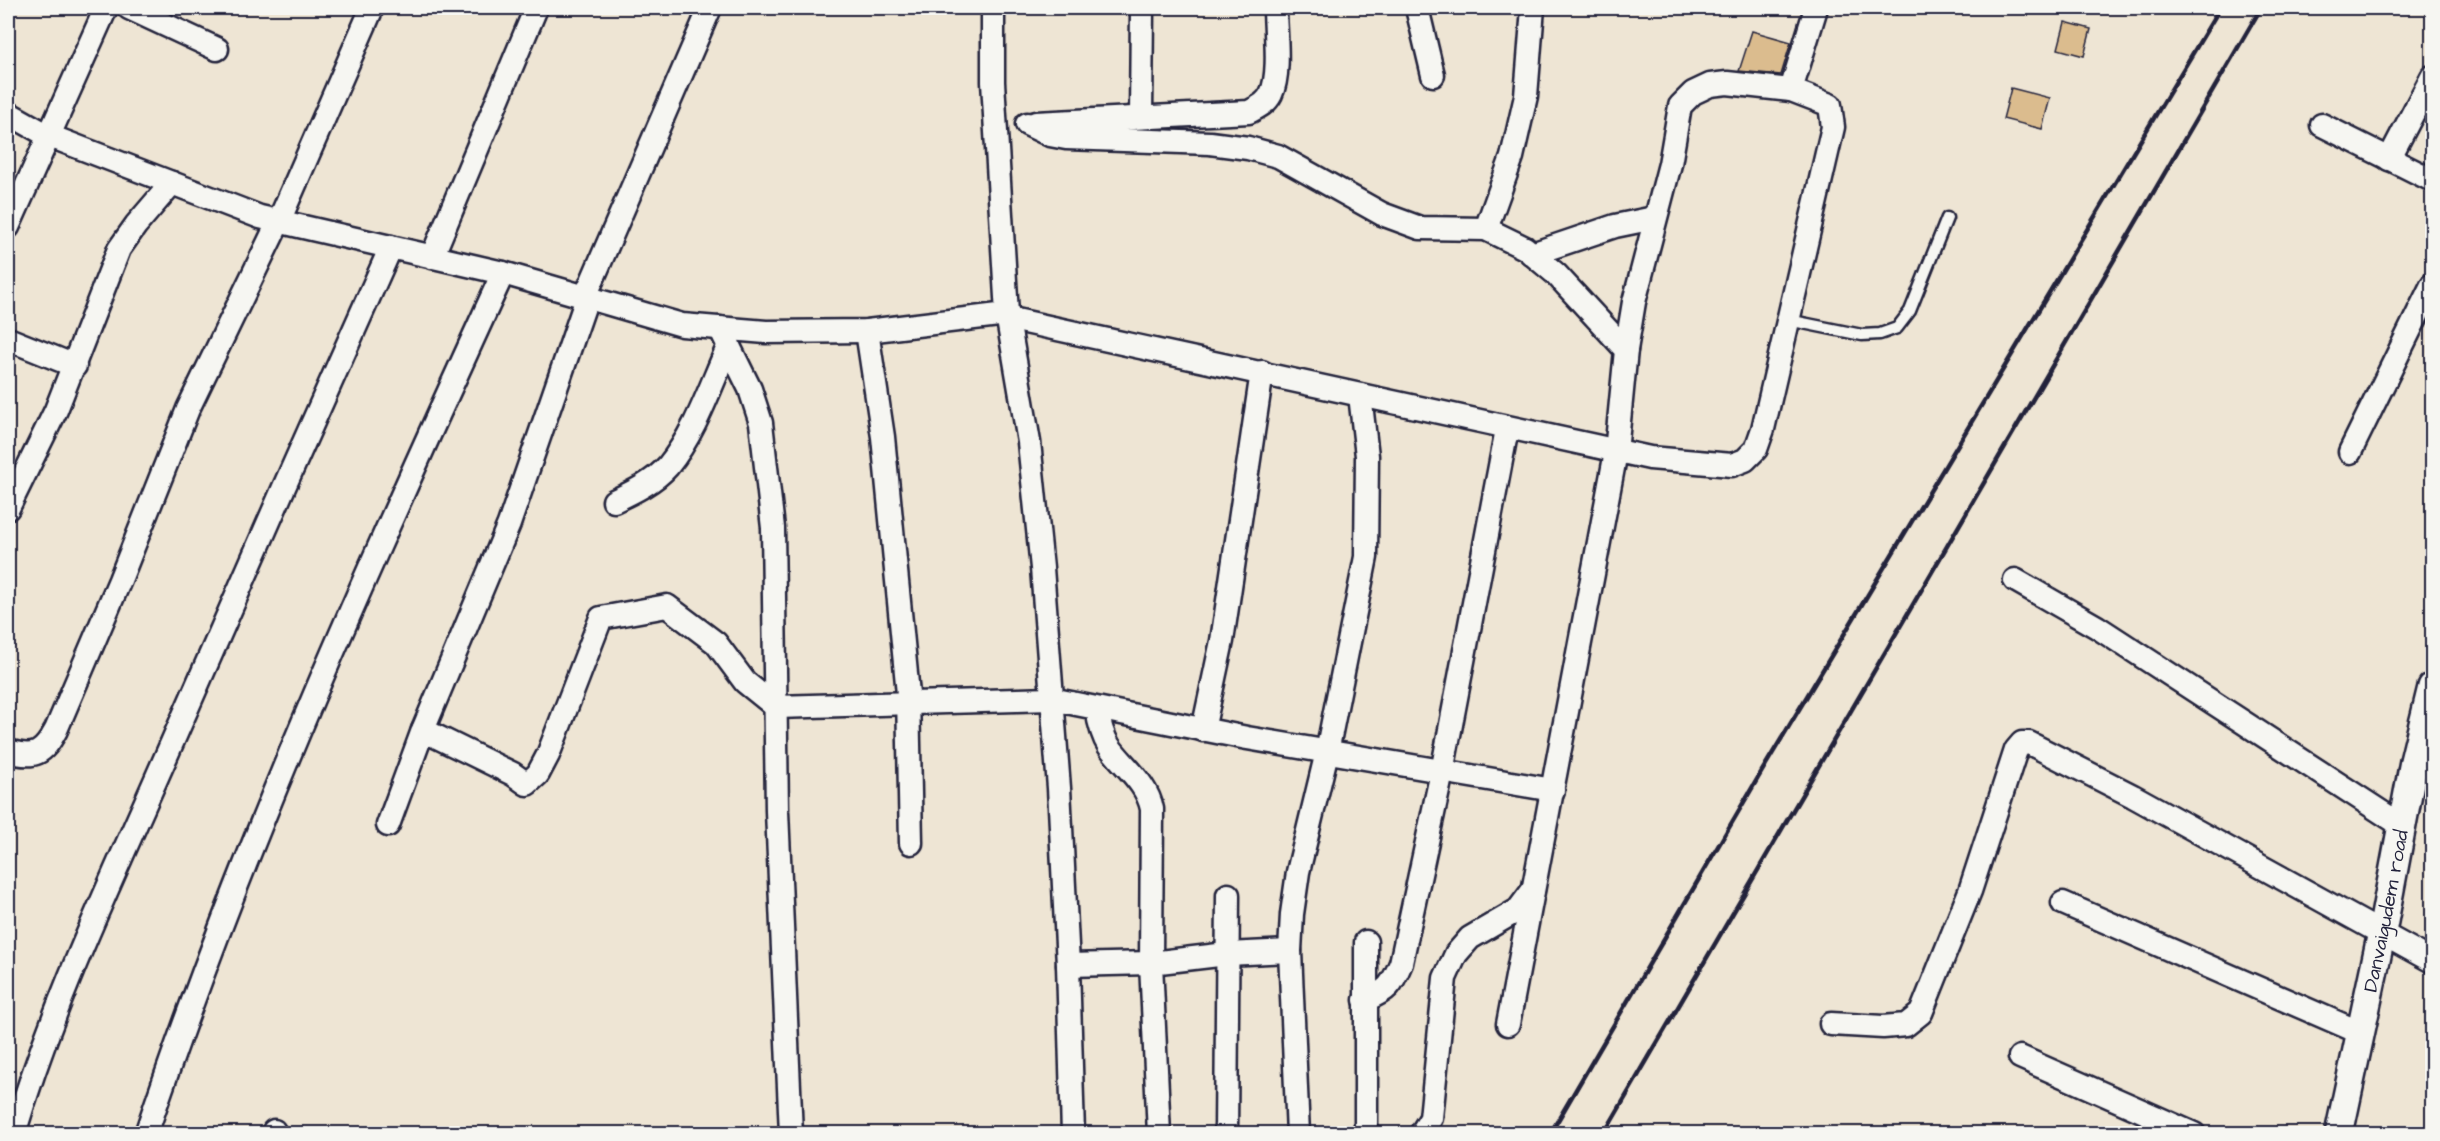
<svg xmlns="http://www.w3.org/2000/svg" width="2440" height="1141" font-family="'Architects Daughter',sans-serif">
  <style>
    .building { fill: #dbbc8e; stroke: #22223b; stroke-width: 1.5 }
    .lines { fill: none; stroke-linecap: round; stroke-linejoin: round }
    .service-casing { stroke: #22223b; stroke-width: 15 }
    .minor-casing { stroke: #22223b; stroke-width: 27 }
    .tertiary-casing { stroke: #22223b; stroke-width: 32 }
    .service { stroke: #f6f6f2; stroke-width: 10 }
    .minor { stroke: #f6f6f2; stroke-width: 22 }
    .tertiary { stroke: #f6f6f2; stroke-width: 27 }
    .rail { stroke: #22223b; stroke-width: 4.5 }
    .labels { text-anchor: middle; stroke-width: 6; stroke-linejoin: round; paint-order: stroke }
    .street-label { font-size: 20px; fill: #22223b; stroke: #f6f6f2 }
  </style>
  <rect width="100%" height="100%" fill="#eee5d4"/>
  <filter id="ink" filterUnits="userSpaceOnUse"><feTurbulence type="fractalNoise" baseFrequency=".0167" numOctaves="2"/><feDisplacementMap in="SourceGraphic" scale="12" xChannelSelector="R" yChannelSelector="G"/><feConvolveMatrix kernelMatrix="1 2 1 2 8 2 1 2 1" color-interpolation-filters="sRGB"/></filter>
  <g filter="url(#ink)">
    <g class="building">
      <path d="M2065,22L2091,29L2084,56L2058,49Z"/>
      <path d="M1752,31L1791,42L1781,75L1739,71Z"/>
      <path d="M2011,88L2050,98L2042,129L2003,119Z"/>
    </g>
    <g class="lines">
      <g class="service-casing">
        <path id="service" d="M1788,320L1862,335L1880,334L1897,328L1910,311L1947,218"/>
      </g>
      <g class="minor-casing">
        <g id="minor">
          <path d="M129,8L217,49"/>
          <path d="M993,8V82L1007,314L1029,442L1042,568L1059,788L1068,965L1073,1134"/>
          <path d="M1417,8L1433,75"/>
          <path d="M1791,90L1816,8"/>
          <path d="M8,113L47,135L260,217L503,273L682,325L766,332L867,331L1007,314"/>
          <path d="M1141,117L1142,8"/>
          <path d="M1036,123L1249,112C1258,107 1266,104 1271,94C1281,74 1275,30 1275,8"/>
          <path d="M1027,124L1050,135L1066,138L1210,143L1248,148L1278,156L1382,214L1420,228L1486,229L1525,248L1556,274L1626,350L1616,452L1508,1024"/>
          <path d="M2322,125L2432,180"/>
          <path d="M2389,159L2432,77"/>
          <path d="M8,227L106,8"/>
          <path d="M1486,229L1512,157L1526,96L1533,8"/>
          <path d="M1532,254L1615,226L1654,218"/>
          <path d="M432,257L536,8"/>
          <path d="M1007,318L1650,458L1732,465L1745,460L1756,449L1763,429L1833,127L1830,105L1791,90L1727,83L1710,85L1693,93L1680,106L1670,164L1634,302L1626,350"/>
          <path d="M720,328L750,389L761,423L773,528L777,811L791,1134"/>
          <path d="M867,331L883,437L908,694L911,843"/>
          <path d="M8,339L75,366"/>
          <path d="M2350,452L2432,285"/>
          <path d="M614,501C633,492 654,482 668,466C696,432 711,384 729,345"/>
          <path d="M8,508L56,410L119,249L136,225L172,183"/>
          <path d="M2015,580L2097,627L2401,825"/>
          <path d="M1097,709C1099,722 1102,735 1109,746C1124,767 1147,783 1152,809L1151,963L1159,1134"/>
          <path d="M423,730L513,774L527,784L538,774L548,755L601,618L667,606L716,643L745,682L776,707L1051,699L1247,738L1553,790"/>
          <path d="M1203,730L1222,641L1262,372"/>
          <path d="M8,751C35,759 43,754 56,730L120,580L188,409L279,221L372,8"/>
          <path d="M388,825L423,730L509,524L586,301L585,297L710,8"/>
          <path d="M2063,903L2361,1033"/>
          <path d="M1366,942V1134"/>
          <path d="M1068,965L1151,963L1227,954L1290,951"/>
          <path d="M1365,1000C1388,991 1392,985 1401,963L1442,772L1507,429"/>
          <path d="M1831,1024L1883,1027L1906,1025L1921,1013L1970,891L2016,750L2022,743H2029L2133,796L2432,961"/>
          <path d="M2020,1057L2194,1134"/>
          <path d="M14,1134C52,1005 110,884 164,761C239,589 314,418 391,247"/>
          <path d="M146,1134C245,839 373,556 503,273"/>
          <path d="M273,1134L274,1131"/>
          <path d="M1226,1134L1228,895"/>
          <path d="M1298,1134L1290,951L1292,914L1298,872L1327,752L1366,557L1367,456L1360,395"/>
          <path d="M1421,1134L1431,1118L1445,978L1456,954L1470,938L1518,910L1533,890"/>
        </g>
      </g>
      <g class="tertiary-casing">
        <g id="tertiary">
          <path id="s1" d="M2339,1134L2382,932L2414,761L2432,687"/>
        </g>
      </g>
      <use href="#service" class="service"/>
      <use href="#minor" class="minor"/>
      <use href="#tertiary" class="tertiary"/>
      <g class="rail">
        <path d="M1550,1134L1762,771L2220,8"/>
        <path d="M1604,1134L2261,8"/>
      </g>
    </g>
  </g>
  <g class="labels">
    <g class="street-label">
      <text dy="7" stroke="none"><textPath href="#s1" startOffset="228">Danvaigudem road</textPath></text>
    </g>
  </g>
  <rect width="2440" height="1141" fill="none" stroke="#f6f6f2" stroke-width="30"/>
  <rect x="15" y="15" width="2410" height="1111" fill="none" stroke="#22223b" stroke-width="2" filter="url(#ink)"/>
</svg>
